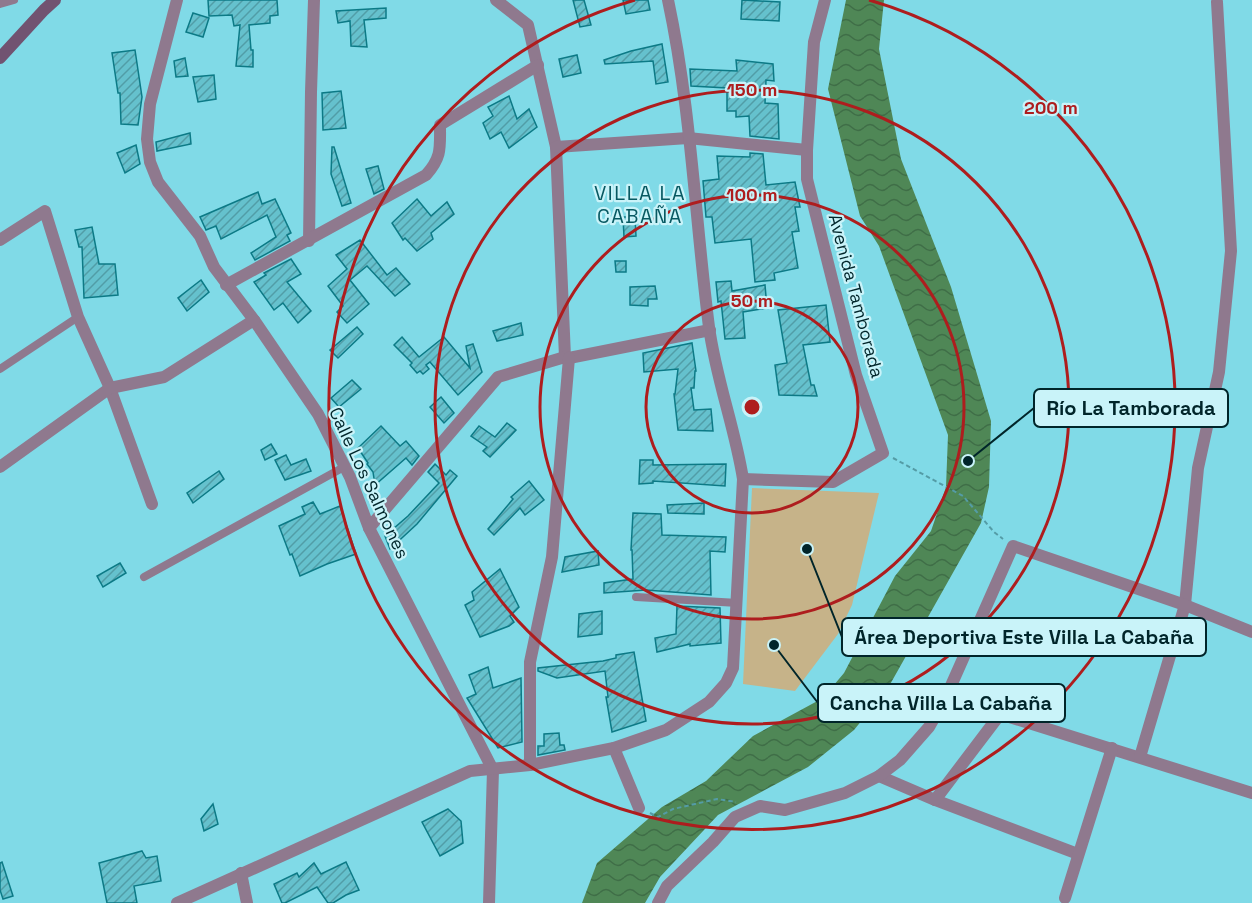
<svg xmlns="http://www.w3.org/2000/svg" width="1252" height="903" font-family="'Space Grotesk',sans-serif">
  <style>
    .pitch { fill: #c6b389 }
    .water { fill: url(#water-waves) }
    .building { fill: url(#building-hatch); stroke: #0c7a86; stroke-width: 1.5 }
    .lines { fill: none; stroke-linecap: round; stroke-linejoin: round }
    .path { stroke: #549ca6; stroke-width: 2; stroke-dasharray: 4.5 3; stroke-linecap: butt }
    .service { stroke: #8f798e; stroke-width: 8 }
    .minor { stroke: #8f798e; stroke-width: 12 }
    .secondary { stroke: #715371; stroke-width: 12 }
    .ring { fill: none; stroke: #ae1d1e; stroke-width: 3 }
    .labels { text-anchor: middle; stroke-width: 4.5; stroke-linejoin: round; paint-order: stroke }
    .street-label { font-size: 18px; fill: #00252a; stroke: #c9f3f9 }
    .neighbourhood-label { font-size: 20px; letter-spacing: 1.5px; fill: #075962; stroke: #c9f3f9 }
    .centre { fill: #ae1d1e; stroke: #c9f3f9; stroke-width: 3 }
    .ring-label { font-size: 18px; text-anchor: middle; font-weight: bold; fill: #ae1d1e; stroke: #c9f3f9; stroke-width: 4.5; stroke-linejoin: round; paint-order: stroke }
    .leader { fill: none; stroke: #00252a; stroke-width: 2 }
    .callout-dot { fill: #00252a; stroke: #c9f3f9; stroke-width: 2 }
    .callout { fill: #c9f3f9; stroke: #00252a; stroke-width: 2 }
    .callout-label { font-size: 20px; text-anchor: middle; font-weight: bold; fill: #00252a }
  </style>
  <defs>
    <pattern id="water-waves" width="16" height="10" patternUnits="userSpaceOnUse" patternTransform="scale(1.5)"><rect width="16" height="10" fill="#4f8756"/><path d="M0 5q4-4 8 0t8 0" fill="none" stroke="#3f6e47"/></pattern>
    <pattern id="building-hatch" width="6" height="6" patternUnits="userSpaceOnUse" patternTransform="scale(1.5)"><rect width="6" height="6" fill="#65c1cd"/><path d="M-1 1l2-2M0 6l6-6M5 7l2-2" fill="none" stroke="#519da7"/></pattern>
  </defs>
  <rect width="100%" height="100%" fill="#80dae7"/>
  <path class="pitch" d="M752,488L879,493L852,605L838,634L795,691L743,684Z"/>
  <path class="water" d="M846,0H884L879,49L901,159L951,287L991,421L989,487L981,523L888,688L854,730L808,767L718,815L660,877L645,903H582L597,863L662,807L706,781L753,736L823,698L844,673L895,576L931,531L946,487L948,435L879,246L860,216L828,89Z"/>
  <g class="building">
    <path d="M208,0H277L278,15L270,16V23L249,25L251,50H253V67L236,66L240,25L234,26L232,15L209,16Z"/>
    <path d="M573,0H584L591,25L580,27Z"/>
    <path d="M623,0H648L650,10L626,14Z"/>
    <path d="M742,0L780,2L779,21L741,19Z"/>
    <path d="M386,8V18L364,20L367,47L351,46L350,21L338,23L336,11Z"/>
    <path d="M193,13L209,18L203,37L186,32Z"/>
    <path d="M662,44L668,82L656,84L653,61L605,64L604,60L631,51Z"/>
    <path d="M135,50L142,97L138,125L121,124L120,93H118L112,53Z"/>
    <path d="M577,55L581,73L563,77L559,59Z"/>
    <path d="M185,58L188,76L176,77L174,61Z"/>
    <path d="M736,60L773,64L774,81L766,80L765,103L778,104L779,139L750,136L749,116L736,117V111H727V88L691,86L690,69L737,71Z"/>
    <path d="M214,75L216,99L198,102L193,77Z"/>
    <path d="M341,91L346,128L323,130L322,93Z"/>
    <path d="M509,96L517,119L529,109L537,127L509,148L501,132L490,139L483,123L493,116L488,107Z"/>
    <path d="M190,133L191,144L157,151L156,142Z"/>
    <path d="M136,145L140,164L125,173L117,153Z"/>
    <path d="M332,147H334L351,203L342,206L331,174Z"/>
    <path d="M750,153L763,154L766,185L795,182L800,207H795L799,231L792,232L798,268L774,273L775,280L755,282L751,239L715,243L712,217H706L703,181L719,179L717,156L750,157Z"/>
    <path d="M378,166L384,189L374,194L366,169Z"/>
    <path d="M258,192L262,204L275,199L291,233L287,235L290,241L255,260L251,253L276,237L267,215L221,239L216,226L206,230L200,217Z"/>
    <path d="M417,199L431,216L447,202L454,214L431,233L433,239L417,251L405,238L403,240L392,223Z"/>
    <path d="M623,217H635L636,236L624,237Z"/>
    <path d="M92,227L99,264H115L118,295L84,298L82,247H79L75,230Z"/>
    <path d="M360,240L387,275L396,268L410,284L395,296L367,266L350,280L369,304L347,323L337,312L343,306L328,286L347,269L336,255Z"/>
    <path d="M291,259L301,274L287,282L311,311L298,323L283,303L274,310L254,282L266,275L264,273Z"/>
    <path d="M615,261H626V272H616Z"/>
    <path d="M201,280L209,292L187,311L178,298Z"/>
    <path d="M731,281L732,291L765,285L767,308L743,312L745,338L725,339L721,301L718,302L716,282Z"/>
    <path d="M655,286L657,299H648V306L630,305V287Z"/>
    <path d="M826,305L830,342L803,345L811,385H814L817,396L779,395L775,365L787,363L778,310Z"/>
    <path d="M521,323L523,335L497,341L493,331Z"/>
    <path d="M357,327L363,334L338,358L330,350Z"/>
    <path d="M402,337L419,357L444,337L470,368L466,346L473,344L482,372L458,395L430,362L426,365L429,369L423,374L420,371L417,373L410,365L412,363L394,345Z"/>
    <path d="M692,343L696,371H695L694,388H691L694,410L711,409L713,431L678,430L674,394H675L678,369L644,372L643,353Z"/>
    <path d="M352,380L361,389L339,407L331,398Z"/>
    <path d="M441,397L454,413L444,423L430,407Z"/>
    <path d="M507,423L516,430L490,457L483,451L487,447L471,436L479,426L495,437Z"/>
    <path d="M381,426L400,446L406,441L419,456L412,465L406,458L375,485L373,472L367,464L368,463L358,448Z"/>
    <path d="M271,444L277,454L265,460L261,450Z"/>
    <path d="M286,455L291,465L306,459L311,471L285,480L275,460Z"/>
    <path d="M640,460H653V465L726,464L725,486L653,481V483L639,484Z"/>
    <path d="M435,464L446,475L450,470L457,476L417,524L390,549L385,536L408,516L439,483L428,472Z"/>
    <path d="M219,471L224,479L193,503L187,493Z"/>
    <path d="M529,481L544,500L525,515L520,508L494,535L488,529L513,499L511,497Z"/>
    <path d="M313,502L320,514L340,506L356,554L327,564L300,576L292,554L290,555L279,526L305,514L302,507Z"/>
    <path d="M704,503V514L668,513L667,505Z"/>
    <path d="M633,513L661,514L662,535L726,537L725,552L710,551L711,595L646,590L604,593V583L633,579L632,550H631Z"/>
    <path d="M598,551L599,565L562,572L565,557Z"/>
    <path d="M120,563L126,573L103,587L97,576Z"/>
    <path d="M500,569L519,607L510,616L514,622L509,626L480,637L465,605L474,600L472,592Z"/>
    <path d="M677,606L720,608L721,643L690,646V644L657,652L655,638L676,634Z"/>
    <path d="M602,611V634L578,637L579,614Z"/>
    <path d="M634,652L646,721L612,732L606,697H608L605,671L557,678L538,671V668L603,661L616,658V655Z"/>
    <path d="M488,667L493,688L521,678L522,742L498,748L467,698L476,694L469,675Z"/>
    <path d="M559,733L560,745H564L565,750L538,755V746H544V734Z"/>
    <path d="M213,804L218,824L204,831L201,819Z"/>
    <path d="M448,809L461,821L463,843L440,856L422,822Z"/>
    <path d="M142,851L146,858L157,856L161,881L134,886L137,903H107L99,863Z"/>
    <path d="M2,862L13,896L3,899L0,890V863Z"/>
    <path d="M346,862L359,890L346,895L333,903H328L317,887L285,903H282L274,884L297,873L299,877L314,863L321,874Z"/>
  </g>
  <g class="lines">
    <g class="path">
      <path d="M893,458L963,496L994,532L1003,539"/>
      <path d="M650,813L658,817L673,809L717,799L736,802"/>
    </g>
    <g class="service">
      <path d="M0,4L14,0"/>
      <path d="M0,369L78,317"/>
      <path d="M144,577L344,467"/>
      <path d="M636,597L738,603"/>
    </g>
    <g class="minor">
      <path d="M177,0L150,104L147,139L150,162L158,182L200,236L214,267L254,320L318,414L350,477L369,528L493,770L489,903"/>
      <path d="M496,0L528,25L556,147L565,357"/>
      <path d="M556,147L688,138L807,150"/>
      <path d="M0,240L45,211L78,317L110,388L152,504"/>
      <path d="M309,241L311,92L314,0"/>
      <path d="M226,285L426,175C442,157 440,148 440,125L538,65"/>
      <path d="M0,467L110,388L164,377L254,320"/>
      <path d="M743,479L833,482L883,453L856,375L807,179V150L814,42L825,0"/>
      <path d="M369,528L498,377L565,357L569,358L710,330"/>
      <path d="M946,697L1252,793"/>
      <path d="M614,748L639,808"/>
      <path d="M1140,757L1185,605L1198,468L1219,372L1231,251L1217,2"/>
      <path d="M530,765V662L552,557L569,358"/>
      <path d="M879,776L935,800L1078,854"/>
      <path d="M935,800L1001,713"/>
      <path d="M241,873L247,903"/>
      <path d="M1065,898L1112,748"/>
      <path d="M177,903L470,771L530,765L614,748L666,730L709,702L726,683L733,668L743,479C735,428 716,379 709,327C695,218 691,107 668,0"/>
      <path d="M658,903L667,886L713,842L735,817L760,806L785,810L845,793L879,776L900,760L929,727L946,697L1013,546L1185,605L1252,632"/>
    </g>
    <path class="secondary" d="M0,58L44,10L55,0"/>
  </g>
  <g class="ring">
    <circle cx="752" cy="407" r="106"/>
    <circle cx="752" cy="407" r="212"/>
    <circle cx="752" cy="407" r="317"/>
    <path d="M869 0A423 423 0 1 1 635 0"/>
  </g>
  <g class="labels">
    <g class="street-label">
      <text transform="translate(856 296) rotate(75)" y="6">Avenida Tamborada</text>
      <text transform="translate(369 483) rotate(65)" y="6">Calle Los Salmones</text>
    </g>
    <g class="neighbourhood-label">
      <text x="640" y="200">VILLA LA<tspan x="640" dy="23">CABAÑA</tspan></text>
    </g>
  </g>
  <circle cx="752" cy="407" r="9" class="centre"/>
  <g class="ring-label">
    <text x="752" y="96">150 m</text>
    <text x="1051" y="114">200 m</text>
    <text x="752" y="201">100 m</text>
    <text x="752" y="307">50 m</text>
  </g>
  <path class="leader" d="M968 461L1034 408M807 549L842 637M774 645L818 703"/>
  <g class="callout-dot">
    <circle cx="968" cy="461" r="6"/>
    <circle cx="807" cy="549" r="6"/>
    <circle cx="774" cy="645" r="6"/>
  </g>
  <g class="callout">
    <rect x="1034" y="389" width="194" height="38" rx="6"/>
    <rect x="842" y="618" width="364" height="38" rx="6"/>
    <rect x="818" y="684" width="247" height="38" rx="6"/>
  </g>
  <g class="callout-label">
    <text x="1131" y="415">Río La Tamborada</text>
    <text x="1024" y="644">Área Deportiva Este Villa La Cabaña</text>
    <text x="941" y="710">Cancha Villa La Cabaña</text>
  </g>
</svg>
